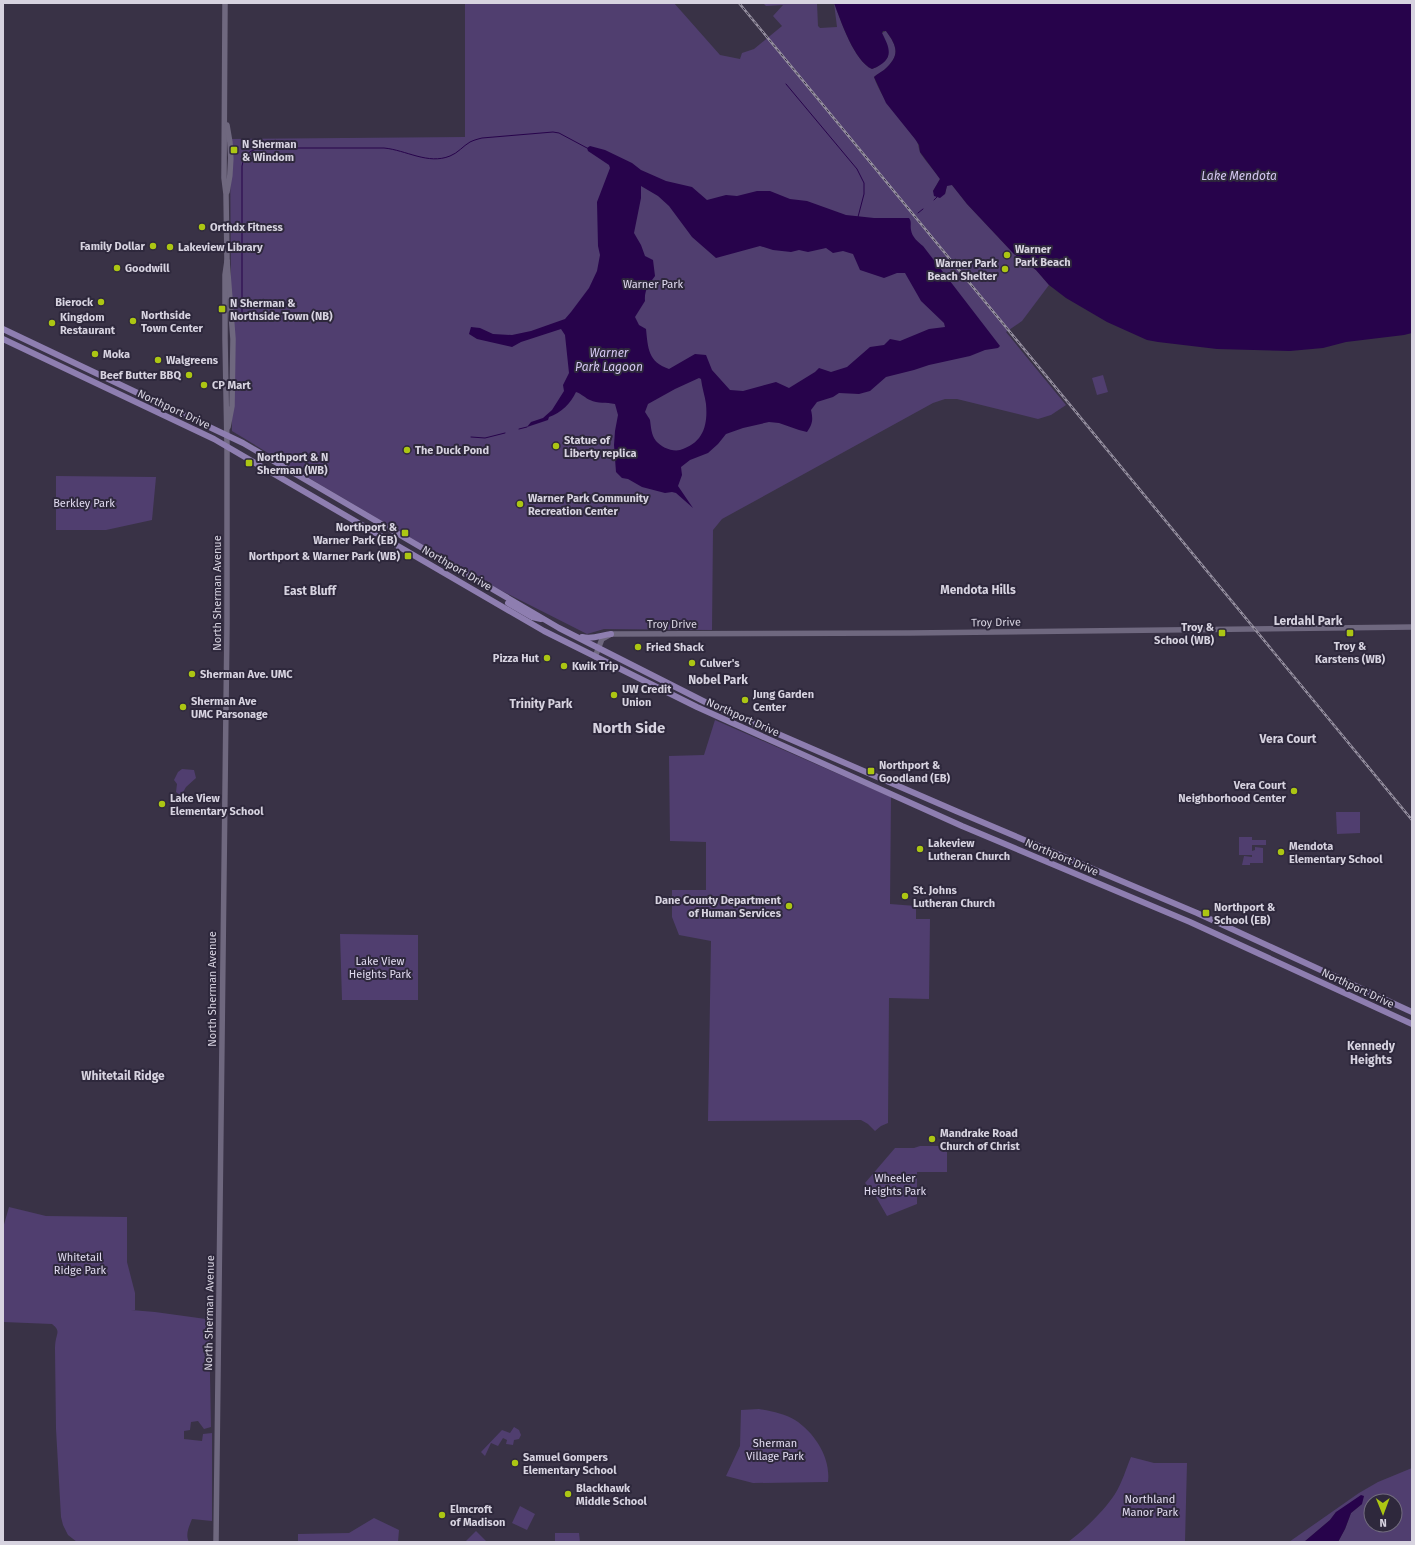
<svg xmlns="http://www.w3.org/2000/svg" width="1415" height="1545" font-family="'Fira Sans',sans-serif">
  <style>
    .green { fill: #503e6f; fill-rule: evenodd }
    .water { fill: #27034b; fill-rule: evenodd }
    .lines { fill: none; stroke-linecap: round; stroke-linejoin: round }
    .stream { stroke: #27034b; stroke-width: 1 }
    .secondary { stroke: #6f687f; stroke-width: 5.5 }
    .primary { stroke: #8e7eb0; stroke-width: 6 }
    .rail-casing { stroke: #9690a0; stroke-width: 2.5 }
    .rail { stroke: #2e283c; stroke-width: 1; stroke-dasharray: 3; stroke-linecap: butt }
    .poi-dot { fill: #acc613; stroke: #2e283c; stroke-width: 1.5 }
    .labels { text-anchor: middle; stroke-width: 4; stroke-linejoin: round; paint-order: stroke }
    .poi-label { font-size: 11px; font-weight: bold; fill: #d7d3e0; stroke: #2e283c; text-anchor: start }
    .park-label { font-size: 11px; fill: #e1dbf0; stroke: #2e283c }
    .street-label { font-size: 11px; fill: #d7d3e0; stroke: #2e283c }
    .water-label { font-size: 12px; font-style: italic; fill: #d6c9f3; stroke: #2e283c }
    .neighbourhood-label { font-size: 12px; font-weight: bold; fill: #d7d3e0; stroke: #2e283c }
    .district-label { font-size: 15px; font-weight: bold; fill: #d7d3e0; stroke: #2e283c }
  </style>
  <rect width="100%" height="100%" fill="#393246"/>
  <g class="green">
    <path d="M465,3H674L720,55L740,59L742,53L754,49L782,26L773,16L783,5L766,6L763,3H817L818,26L820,28L837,27L834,3C841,21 854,61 872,69L877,67L888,57L882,33L886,31C898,47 900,56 884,70C881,73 877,74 874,77C882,101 902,120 916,140C919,144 918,149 921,154C927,163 934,170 940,179L933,191L945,194L947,185H952L967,204L1014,254L1036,270L1049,285L1022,321L1006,332L1066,405L1051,415L1038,419L957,399H945L933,403L722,519L713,530L712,630L604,629L587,634L498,589L319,484L232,431L230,139L465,137Z"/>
    <path d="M1103,375L1108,392L1097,395L1092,378Z"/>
    <path d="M56,476L156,477L152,520L106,530H56Z"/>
    <path d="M715,720L891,797L890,904L916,906V919H930L929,999L889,998L888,1123L881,1126L875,1131L868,1124L861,1120L708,1121L711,941L679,935L672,917V890H706V842L670,841L669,756L704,755Z"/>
    <path d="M182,769L194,770L196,778L186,787L182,794L180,795L176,792L177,784L174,780L178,772Z"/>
    <path d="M1336,812H1360V833L1337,834Z"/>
    <path d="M1239,837H1252V840H1266V845H1252V851L1255,850V847L1263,848V863H1250V865H1242L1244,856L1252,857V855H1239Z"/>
    <path d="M340,934L418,935V1000H342Z"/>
    <path d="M920,1146H947V1172H917V1204L887,1216L872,1190L865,1183L895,1148H914Z"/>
    <path d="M9,1207L46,1216L127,1217V1262L135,1293V1310H131L155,1312L206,1319L209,1323L211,1427L204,1429L198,1421L191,1422L190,1430L184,1431V1439L202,1441L203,1434L212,1433V1521L192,1519C189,1527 185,1534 189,1542H77L68,1535L63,1525L61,1517L56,1429L55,1350C55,1347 55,1343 56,1339C58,1331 59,1330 52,1324L3,1322V1228Z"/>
    <path d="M759,1409C772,1411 785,1414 795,1420C815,1433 831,1458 828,1482L753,1483L726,1476L740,1446L741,1410Z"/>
    <path d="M514,1427L519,1430L521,1435L519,1439L514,1440L513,1445L506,1444L507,1440L503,1438L498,1446L491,1443L485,1456L481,1452L502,1430L510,1433Z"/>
    <path d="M1131,1457L1154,1463H1187L1185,1542H1068C1084,1530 1104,1511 1115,1494C1122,1483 1126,1469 1131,1457Z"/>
    <path d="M1412,1468V1542H1338L1345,1529L1351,1513L1362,1504L1336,1512L1330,1520L1304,1542H1289L1359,1493L1378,1482ZM1371,1501H1395V1525H1371Z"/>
    <path d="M520,1506L535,1514L527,1530L512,1523Z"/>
    <path d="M374,1518L399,1530L398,1542H298V1534L349,1533Z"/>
    <path d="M476,1531L487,1542H465Z"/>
    <path d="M555,1533H579L580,1542H555Z"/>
  </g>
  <g class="water">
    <path d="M834,3H1412V333L1404,335L1346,342L1323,348L1290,351L1217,349L1158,342L1147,340L1107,322L1066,298L1049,285L1036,270L1014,254L967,204L952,185L947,186L945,194L940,198L934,196L933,191L940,179L920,152L919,145L915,139L886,103L874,77C877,74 881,72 884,70C900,56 898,47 886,31H883L882,33C891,50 894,60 872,69C854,61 841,21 834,3Z"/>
    <path d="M590,146L605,150L632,163L641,170L666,181L692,187L707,200L726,195L737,196L757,191H770L790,199L807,201L846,215L874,218H909C912,222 910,225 911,230C912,237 918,242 923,246L1000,346L998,348L985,350L970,356L929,365L914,370L886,377L870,391L859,394L839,393L833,397L817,402L811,410C813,419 813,424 807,432L799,430L779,423L769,422L743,428L726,434L718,444L708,453L690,460L681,467L682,475L678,486L693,508L676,493L672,492L665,493L642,487L628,479L622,478L616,472L614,445L615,431L618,415L615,404C606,402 598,404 590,400C585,398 582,394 576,392C571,403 561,413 549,417L548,420L527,427L531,422L543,418L552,410L564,391L563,385L569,373L565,335L561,329L521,342L512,347L477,339L469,334L471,327L480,328L493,334L512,335L531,331L565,319L571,312L589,288L597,271L600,255L598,246L597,202L610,168L609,165L588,151L587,148ZM641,186L658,196L669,206L692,237L716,258L760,246L773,250L791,252L799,250L808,252L826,248L833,253L843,251L853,254L860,270L884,278L897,273H905L921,301L944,323L945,327L929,329L900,341L890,339L884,345L870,347L847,367L831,372L819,368L815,372L789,388L776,382L743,391L730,390L712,370L706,355L695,354L669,369C648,362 648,348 646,329L639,325L635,317L645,301C644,290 649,284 655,276L653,260L645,256L641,245L634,233L641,198ZM699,378L701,379C702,388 705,396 706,404C708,426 703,443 680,450C672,452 661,447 656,441C651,435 651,426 650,420C649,418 647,415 645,412L648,404L675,389Z"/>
    <path d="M1361,1495L1364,1496L1362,1504L1351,1513L1345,1529L1338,1542H1304L1330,1520L1336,1512Z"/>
  </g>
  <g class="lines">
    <g class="stream">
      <path d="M786,84L857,169L864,183V194L858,217"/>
      <path d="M934,200L937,197"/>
      <path d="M918,213L923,209"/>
      <path d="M242,320V166C244,155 249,151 259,148H384C406,150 428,165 450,156C458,153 463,146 470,142C474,140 478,139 482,138L553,132L559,133L587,148"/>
      <path d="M519,429L527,427"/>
      <path d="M471,437L485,438L505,433"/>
    </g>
    <g class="secondary">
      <path d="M225,3L224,178L226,194L227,261L233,339L232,406L228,427"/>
      <path d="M227,192C232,170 232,147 227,125"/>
      <path d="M595,657L602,639L611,634L910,633L1412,627"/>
      <path d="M216,1542L227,624V446L225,339V275L227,261"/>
    </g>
    <g class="primary">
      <path d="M3,329L243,443L559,628L711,705L956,811L1197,913L1412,1012"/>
      <path d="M3,339L214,439L544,631L697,707L962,826L1190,922L1412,1024"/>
      <path d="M508,603L532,617L541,619"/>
      <path d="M582,637C593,640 601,635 611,634"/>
    </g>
    <g class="rail-casing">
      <path id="rail" d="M739,3L1412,820"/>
    </g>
    <use href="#rail" class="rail"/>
  </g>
  <g class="poi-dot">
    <rect x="230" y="146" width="8" height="8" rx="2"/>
    <circle cx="202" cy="227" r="4"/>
    <circle cx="153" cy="246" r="4"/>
    <circle cx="170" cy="247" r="4"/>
    <circle cx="1007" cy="255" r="4"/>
    <circle cx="117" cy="268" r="4"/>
    <circle cx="1005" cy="269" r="4"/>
    <circle cx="101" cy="302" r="4"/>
    <rect x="218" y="305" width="8" height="8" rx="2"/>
    <circle cx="133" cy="321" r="4"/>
    <circle cx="52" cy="323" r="4"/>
    <circle cx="95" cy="354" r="4"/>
    <circle cx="158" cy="360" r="4"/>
    <circle cx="189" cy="375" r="4"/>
    <circle cx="204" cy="385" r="4"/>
    <circle cx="556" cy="446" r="4"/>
    <circle cx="407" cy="450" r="4"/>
    <rect x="245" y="459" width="8" height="8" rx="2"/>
    <circle cx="520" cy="504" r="4"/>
    <rect x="401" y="529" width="8" height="8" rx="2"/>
    <rect x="404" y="552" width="8" height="8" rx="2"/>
    <rect x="1218" y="629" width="8" height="8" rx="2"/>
    <rect x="1346" y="629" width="8" height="8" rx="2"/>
    <circle cx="638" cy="647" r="4"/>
    <circle cx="547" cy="658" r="4"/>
    <circle cx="692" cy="663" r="4"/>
    <circle cx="564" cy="666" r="4"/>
    <circle cx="192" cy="674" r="4"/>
    <circle cx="614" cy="695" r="4"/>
    <circle cx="745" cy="700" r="4"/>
    <circle cx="183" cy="707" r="4"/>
    <rect x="867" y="767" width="8" height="8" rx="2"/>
    <circle cx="1294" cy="791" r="4"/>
    <circle cx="162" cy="804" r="4"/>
    <circle cx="920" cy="849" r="4"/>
    <circle cx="1281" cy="852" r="4"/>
    <circle cx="905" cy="896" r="4"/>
    <circle cx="789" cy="906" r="4"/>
    <rect x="1202" y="909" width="8" height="8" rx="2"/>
    <circle cx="932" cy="1139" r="4"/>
    <circle cx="515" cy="1463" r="4"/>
    <circle cx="568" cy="1494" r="4"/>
    <circle cx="442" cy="1515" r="4"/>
  </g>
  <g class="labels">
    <g class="poi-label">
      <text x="242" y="148">N Sherman<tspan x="242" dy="13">&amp; Windom</tspan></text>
      <text x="210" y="231">Orthdx Fitness</text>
      <text x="145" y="250" text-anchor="end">Family Dollar</text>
      <text x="178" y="251">Lakeview Library</text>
      <text x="1015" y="253">Warner<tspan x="1015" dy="13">Park Beach</tspan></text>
      <text x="997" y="267" text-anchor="end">Warner Park<tspan x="997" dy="13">Beach Shelter</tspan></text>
      <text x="125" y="272">Goodwill</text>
      <text x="93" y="306" text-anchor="end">Bierock</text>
      <text x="230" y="307">N Sherman &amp;<tspan x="230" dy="13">Northside Town (NB)</tspan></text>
      <text x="141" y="319">Northside<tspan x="141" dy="13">Town Center</tspan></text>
      <text x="60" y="321">Kingdom<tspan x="60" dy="13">Restaurant</tspan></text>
      <text x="103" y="358">Moka</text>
      <text x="166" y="364">Walgreens</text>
      <text x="181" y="379" text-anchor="end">Beef Butter BBQ</text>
      <text x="212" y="389">CP Mart</text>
      <text x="564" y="444">Statue of<tspan x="564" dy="13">Liberty replica</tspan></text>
      <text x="415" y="454">The Duck Pond</text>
      <text x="257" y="461">Northport &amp; N<tspan x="257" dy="13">Sherman (WB)</tspan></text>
      <text x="528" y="502">Warner Park Community<tspan x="528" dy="13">Recreation Center</tspan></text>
      <text x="397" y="531" text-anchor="end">Northport &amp;<tspan x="397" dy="13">Warner Park (EB)</tspan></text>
      <text x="400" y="560" text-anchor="end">Northport &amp; Warner Park (WB)</text>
      <text x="1214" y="631" text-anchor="end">Troy &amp;<tspan x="1214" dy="13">School (WB)</tspan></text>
      <text x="1350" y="650" text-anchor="middle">Troy &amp;<tspan x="1350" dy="13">Karstens (WB)</tspan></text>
      <text x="646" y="651">Fried Shack</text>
      <text x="539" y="662" text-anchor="end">Pizza Hut</text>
      <text x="700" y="667">Culver's</text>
      <text x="572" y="670">Kwik Trip</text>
      <text x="200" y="678">Sherman Ave. UMC</text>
      <text x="622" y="693">UW Credit<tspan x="622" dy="13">Union</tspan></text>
      <text x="753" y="698">Jung Garden<tspan x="753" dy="13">Center</tspan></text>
      <text x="191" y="705">Sherman Ave<tspan x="191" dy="13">UMC Parsonage</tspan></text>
      <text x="879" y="769">Northport &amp;<tspan x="879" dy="13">Goodland (EB)</tspan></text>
      <text x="1286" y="789" text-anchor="end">Vera Court<tspan x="1286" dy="13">Neighborhood Center</tspan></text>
      <text x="170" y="802">Lake View<tspan x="170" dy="13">Elementary School</tspan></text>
      <text x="928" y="847">Lakeview<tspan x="928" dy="13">Lutheran Church</tspan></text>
      <text x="1289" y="850">Mendota<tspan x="1289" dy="13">Elementary School</tspan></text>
      <text x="913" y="894">St. Johns<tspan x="913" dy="13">Lutheran Church</tspan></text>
      <text x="781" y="904" text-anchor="end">Dane County Department<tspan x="781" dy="13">of Human Services</tspan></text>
      <text x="1214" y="911">Northport &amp;<tspan x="1214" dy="13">School (EB)</tspan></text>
      <text x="940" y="1137">Mandrake Road<tspan x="940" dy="13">Church of Christ</tspan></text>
      <text x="523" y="1461">Samuel Gompers<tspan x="523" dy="13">Elementary School</tspan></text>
      <text x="576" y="1492">Blackhawk<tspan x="576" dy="13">Middle School</tspan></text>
      <text x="450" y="1513">Elmcroft<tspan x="450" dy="13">of Madison</tspan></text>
    </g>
    <g class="park-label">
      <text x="653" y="288">Warner Park</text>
      <text x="84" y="507">Berkley Park</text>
      <text x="380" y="965">Lake View<tspan x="380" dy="13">Heights Park</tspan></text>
      <text x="895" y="1182">Wheeler<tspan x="895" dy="13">Heights Park</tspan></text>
      <text x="80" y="1261">Whitetail<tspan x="80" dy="13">Ridge Park</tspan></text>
      <text x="775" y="1447">Sherman<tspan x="775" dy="13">Village Park</tspan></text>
      <text x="1150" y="1503">Northland<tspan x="1150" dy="13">Manor Park</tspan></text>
    </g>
    <g class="street-label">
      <text transform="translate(174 409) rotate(25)" y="4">Northport Drive</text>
      <text transform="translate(457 568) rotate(30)" y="4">Northport Drive</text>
      <text transform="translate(217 593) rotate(-90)" y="4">North Sherman Avenue</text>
      <text transform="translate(996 622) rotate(-1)" y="4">Troy Drive</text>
      <text x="672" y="628">Troy Drive</text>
      <text transform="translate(743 717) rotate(24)" y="4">Northport Drive</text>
      <text transform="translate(1062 857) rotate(23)" y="4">Northport Drive</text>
      <text transform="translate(1358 988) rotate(25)" y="4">Northport Drive</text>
      <text transform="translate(212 989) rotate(-90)" y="4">North Sherman Avenue</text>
      <text transform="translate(209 1313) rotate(-89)" y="4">North Sherman Avenue</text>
    </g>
    <g class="water-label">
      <text x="1239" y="180">Lake Mendota</text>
      <text x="609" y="357">Warner<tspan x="609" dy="14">Park Lagoon</tspan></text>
    </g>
    <g class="neighbourhood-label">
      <text x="978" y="594">Mendota Hills</text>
      <text x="310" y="595">East Bluff</text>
      <text x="1308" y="625">Lerdahl Park</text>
      <text x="718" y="684">Nobel Park</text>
      <text x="541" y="708">Trinity Park</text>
      <text x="1288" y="743">Vera Court</text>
      <text x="1371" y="1050">Kennedy<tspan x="1371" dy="14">Heights</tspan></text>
      <text x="123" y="1080">Whitetail Ridge</text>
    </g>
    <g class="district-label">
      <text x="629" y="733">North Side</text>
    </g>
  </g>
  <rect width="1415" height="1545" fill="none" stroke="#d7d3e0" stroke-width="8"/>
  <g transform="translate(1383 1513) rotate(179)"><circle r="19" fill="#2e283c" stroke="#726c7e"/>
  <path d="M0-3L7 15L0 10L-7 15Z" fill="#acc613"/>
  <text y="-6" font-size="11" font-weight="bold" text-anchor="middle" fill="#d7d3e0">N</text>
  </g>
</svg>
